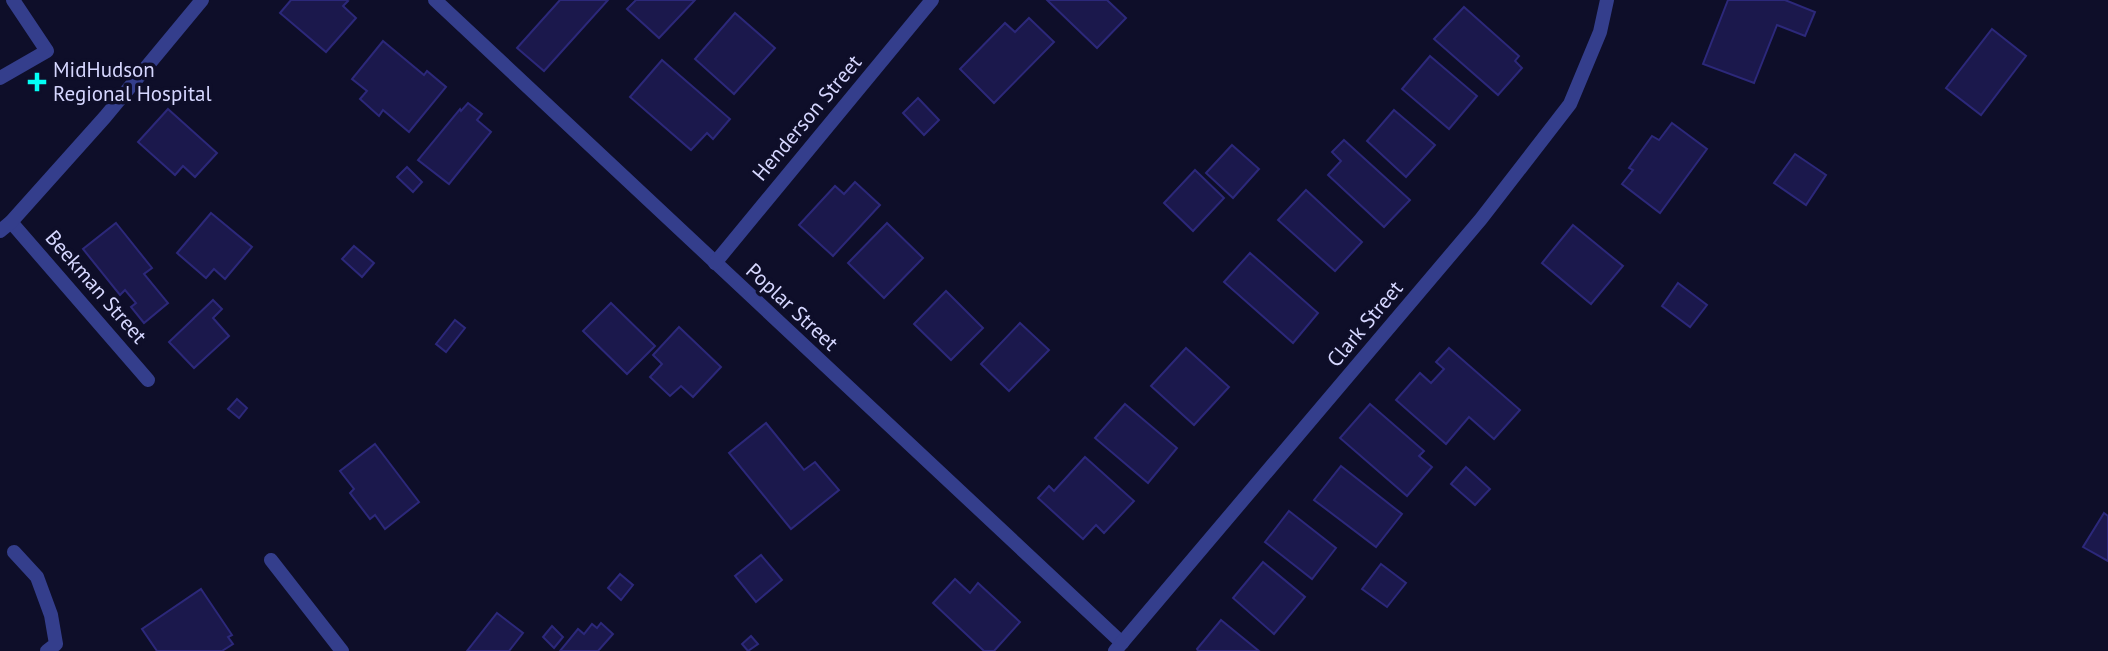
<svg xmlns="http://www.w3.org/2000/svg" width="2108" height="651" font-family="'PT Sans',sans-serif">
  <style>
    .building { fill: #1b184c; stroke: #2c287a; stroke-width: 2 }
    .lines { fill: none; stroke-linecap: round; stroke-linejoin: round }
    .lane { stroke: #343e8c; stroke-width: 14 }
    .street { stroke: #343e8c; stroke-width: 14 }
    .poi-dot { fill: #02fff4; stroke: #0e0e29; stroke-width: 2.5 }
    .labels { text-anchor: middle; stroke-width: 7; stroke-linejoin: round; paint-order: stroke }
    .poi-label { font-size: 21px; fill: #d6d7ff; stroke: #0e0e29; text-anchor: start }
    .street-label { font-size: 21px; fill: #d6d7ff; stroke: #0e0e29 }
  </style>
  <rect width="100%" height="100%" fill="#0e0e29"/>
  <g class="building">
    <path d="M291,0H346L348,1L343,6L356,18L326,52L280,13Z"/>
    <path d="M560,0H608L544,71L517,48Z"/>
    <path d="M636,0H695L659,38L627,9Z"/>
    <path d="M1047,0H1107L1126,18L1097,48Z"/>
    <path d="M1728,0H1785L1815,12L1805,36L1777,25L1754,83L1703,64Z"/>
    <path d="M1464,7L1519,56L1515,61L1522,68L1498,95L1434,39Z"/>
    <path d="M735,13L775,48L734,94L695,59Z"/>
    <path d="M1029,18L1054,42L994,103L960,69L1005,23L1015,32Z"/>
    <path d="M1992,29L2026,56L1981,115L1946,88Z"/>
    <path d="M383,41L424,75L427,71L446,87L409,132L383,110L379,116L360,99L367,91L352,79Z"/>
    <path d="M1430,56L1477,96L1449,129L1402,89Z"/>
    <path d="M662,60L730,119L713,139L707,133L691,150L630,97Z"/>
    <path d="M918,98L939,120L924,135L903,113Z"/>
    <path d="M468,103L482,114L477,120L491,132L449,184L418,160L460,109L461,111Z"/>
    <path d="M168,109L217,153L195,177L183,166L175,175L138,142Z"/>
    <path d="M1394,110L1435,145L1406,177L1367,141Z"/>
    <path d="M1672,123L1707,149L1660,213L1622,184L1633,170L1629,168L1652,136L1659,140Z"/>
    <path d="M1344,140L1410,200L1384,227L1328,175L1341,161L1332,152Z"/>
    <path d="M1232,145L1259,169L1233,198L1206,173Z"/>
    <path d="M1795,154L1826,175L1806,205L1774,183Z"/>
    <path d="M407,167L422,182L413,192L397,177Z"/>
    <path d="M1195,170L1224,198L1193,231L1164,203Z"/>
    <path d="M855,182L880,205L833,256L799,225L835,186L844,194Z"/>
    <path d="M1306,190L1362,242L1335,271L1278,220Z"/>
    <path d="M211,213L252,247L225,279L214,269L206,278L177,253Z"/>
    <path d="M116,223L152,268L144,274L168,303L144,323L131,307L136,303L125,290L120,295L83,249Z"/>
    <path d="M887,223L923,258L884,298L848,263Z"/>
    <path d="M1573,225L1623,266L1591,304L1542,263Z"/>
    <path d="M354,246L374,263L362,277L342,259Z"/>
    <path d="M1250,253L1318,313L1293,343L1224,282Z"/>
    <path d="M1678,283L1707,305L1690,327L1662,306Z"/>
    <path d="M946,291L983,328L951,360L914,324Z"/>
    <path d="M213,300L222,309L213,318L229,336L194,368L169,342Z"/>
    <path d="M611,303L655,346L627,374L583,331Z"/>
    <path d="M455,320L465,328L446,352L436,344Z"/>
    <path d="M1020,323L1049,350L1009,391L981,364Z"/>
    <path d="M679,327L721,367L693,397L681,386L670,396L650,377L662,364L653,355Z"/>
    <path d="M1186,348L1229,387L1194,425L1151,386Z"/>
    <path d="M1449,348L1520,410L1494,439L1469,417L1446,444L1396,400L1420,373L1431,383L1444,369L1436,362Z"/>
    <path d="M237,399L247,408L239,418L228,409Z"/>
    <path d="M1125,404L1177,448L1148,483L1095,438Z"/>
    <path d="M1370,404L1424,451L1419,456L1432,467L1407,496L1340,438Z"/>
    <path d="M766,423L804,470L815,462L839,490L791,529L729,453Z"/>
    <path d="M375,444L419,502L385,529L375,515L370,519L350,493L354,489L340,471Z"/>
    <path d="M1085,457L1134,501L1104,533L1096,525L1083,539L1038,498L1049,486L1054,491Z"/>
    <path d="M1341,466L1402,514L1376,547L1314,500Z"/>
    <path d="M1466,467L1490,489L1475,505L1451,484Z"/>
    <path d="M1289,511L1336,548L1312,579L1265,542Z"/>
    <path d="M2104,513L2108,516V561L2083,547Z"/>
    <path d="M761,555L782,580L756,602L735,576Z"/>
    <path d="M1263,562L1305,597L1274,634L1233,598Z"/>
    <path d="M1381,564L1406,583L1387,607L1362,589Z"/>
    <path d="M620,574L633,585L621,600L608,588Z"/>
    <path d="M955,579L970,593L978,583L1020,622L994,651H984L933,603Z"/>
    <path d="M201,589L232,635L228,637L233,644L222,651H157L142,629Z"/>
    <path d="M497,613L523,633L509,651H467Z"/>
    <path d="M1221,620L1259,651H1198L1197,649Z"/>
    <path d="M601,623L613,634L598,651H560L578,629L584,634L592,624L597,628Z"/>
    <path d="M552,626L563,637L554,648L543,637Z"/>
    <path d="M751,636L758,644L748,651L742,644Z"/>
  </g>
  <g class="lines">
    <g class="lane">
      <path d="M0,78L47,51L13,0"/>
      <path d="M14,552L37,577L51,615L56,644L47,651"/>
    </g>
    <g class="street">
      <path d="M435,0L1122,643"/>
      <path d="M11,222L148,380"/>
      <path d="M0,231L11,222L105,117L202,0"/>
      <path d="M715,263L932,0"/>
      <path d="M271,560L342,651"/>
      <path d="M1115,651L1481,219L1570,104L1600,32L1607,0"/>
    </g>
  </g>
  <path class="poi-dot" d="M33.5 71.5h7v7h7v7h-7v7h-7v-7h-7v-7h7z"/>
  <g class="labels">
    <g class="poi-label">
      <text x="53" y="77">MidHudson<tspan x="53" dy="24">Regional Hospital</tspan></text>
    </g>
    <g class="street-label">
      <text transform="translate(807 118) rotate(-50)" y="7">Henderson Street</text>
      <text transform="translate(96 287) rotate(49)" y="7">Beekman Street</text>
      <text transform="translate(792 307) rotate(43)" y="7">Poplar Street</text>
      <text transform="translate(1365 324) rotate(-50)" y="7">Clark Street</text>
    </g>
  </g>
</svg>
